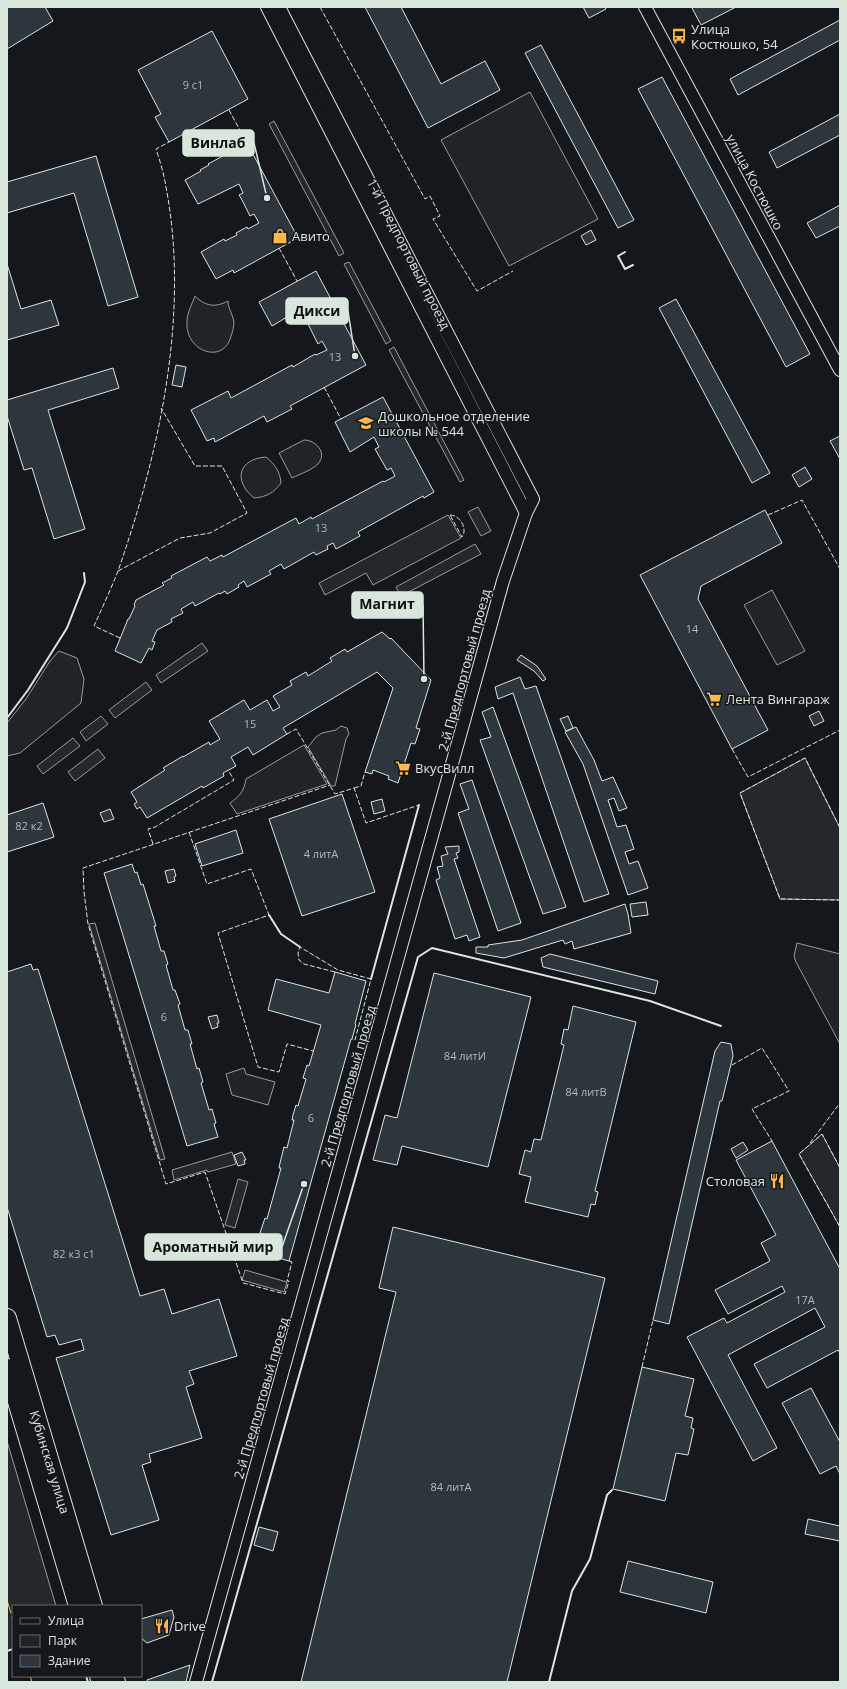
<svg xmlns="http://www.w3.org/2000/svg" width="847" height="1689" font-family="'Open Sans',sans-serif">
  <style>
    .green { fill: #202428; stroke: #939e99 }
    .parking { fill: #24282b; stroke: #939e99 }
    .building { fill: #2c363c; stroke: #d8e6dc }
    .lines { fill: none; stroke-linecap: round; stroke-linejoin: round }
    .minor-casing { stroke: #d8e6dc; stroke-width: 14 }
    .secondary-casing { stroke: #d8e6dc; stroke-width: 20 }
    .minor { stroke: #14181c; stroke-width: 12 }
    .secondary { stroke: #14181c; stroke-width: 18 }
    .fence { stroke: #d8e6dc; stroke-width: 1; stroke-dasharray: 5 2; stroke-linecap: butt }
    .wall { stroke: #d8e6dc; stroke-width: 2 }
    .power { stroke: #ffb74d; stroke-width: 1; stroke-dasharray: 14 3 2 3; stroke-linecap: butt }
    .labels { text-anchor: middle; stroke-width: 3; stroke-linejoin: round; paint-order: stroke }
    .number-label { font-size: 11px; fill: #adbab4 }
    .poi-label { font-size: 13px; fill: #d8e6dc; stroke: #14181c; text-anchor: start }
    .street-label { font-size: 13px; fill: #d8e6dc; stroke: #14181c }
    .leader { fill: none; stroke: #d8e6dc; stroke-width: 1.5 }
    .callout-dot { fill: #d8e6dc; stroke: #14181c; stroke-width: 1.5 }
    .callout { fill: #d8e6dc; stroke: #d8e6dc; stroke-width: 1.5 }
    .callout-label { font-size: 14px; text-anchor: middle; font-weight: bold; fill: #111 }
  </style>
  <rect width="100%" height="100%" fill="#14181c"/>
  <g class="green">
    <path d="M530,92L598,219L509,266L441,140Z"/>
    <path d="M195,296C205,306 215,308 228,301C228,308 231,311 233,318C235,323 233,331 231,336C224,365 185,352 187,322C187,313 192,304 195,296Z"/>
    <path d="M304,440C315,440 328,452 318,464C312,470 300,474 292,478L279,453Z"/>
    <path d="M266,457C275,464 280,472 281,483C274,493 266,497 254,498C233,481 238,459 266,457Z"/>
    <path d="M772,590L805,651L777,665L744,605Z"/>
    <path d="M59,651L77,658L84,679L81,703L20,753L7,756V723L26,699L50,661Z"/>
    <path d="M341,726L347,728L349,734L346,739L335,786H331L308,747L316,737L322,733L336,730Z"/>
    <path d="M304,745L327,784L237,814L230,803C240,796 244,791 246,779Z"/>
    <path d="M797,943L840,954V1044L796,962L794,956Z"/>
    <path d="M244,1068L246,1074L275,1082L268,1105L232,1095L226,1074Z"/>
  </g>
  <g class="parking">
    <path d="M274,121L344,253L339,256L269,124Z"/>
    <path d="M349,262L391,341L386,344L344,264Z"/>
    <path d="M394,347L464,480L460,482L389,350Z"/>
    <path d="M478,507L491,531L481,536L468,512Z"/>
    <path d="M448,515L461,538L373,585L366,573L325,595L319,583Z"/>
    <path d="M475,544L481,554L401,596L396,587Z"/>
    <path d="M202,643L208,651L161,683L156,675Z"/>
    <path d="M146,682L152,690L115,718L109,710Z"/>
    <path d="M101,716L108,724L86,741L80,732Z"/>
    <path d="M73,738L80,746L43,774L37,766Z"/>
    <path d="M98,749L105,758L75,781L68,772Z"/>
    <path d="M805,758L840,828V900L780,899L740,793Z"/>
    <path d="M95,923L165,1159L160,1160L89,924Z"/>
    <path d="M822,1134L840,1168V1227L799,1154Z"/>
    <path d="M232,1152L236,1164L208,1172L207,1170L174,1180L172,1170Z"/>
    <path d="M238,1179L248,1182L235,1228L225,1225Z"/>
    <path d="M245,1270L287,1282L284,1292L242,1280Z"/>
    <path d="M7,1441L56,1606H13V1649L7,1651Z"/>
  </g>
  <g class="building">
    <path d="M7,7H45L53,21L7,49Z"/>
    <path d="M365,7H401L441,84L485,61L500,90L428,128Z"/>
    <path d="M583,7H605L606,9L589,18Z"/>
    <path d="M694,7H736L701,25L692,8Z"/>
    <path d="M840,20V40L738,95L730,79Z"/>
    <path d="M212,31L248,99L169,142L155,117L161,114L138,70Z"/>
    <path d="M541,45L634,220L618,228L525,53Z"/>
    <path d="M662,77L810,354L786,367L638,89Z"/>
    <path d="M840,114V135L777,168L769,152Z"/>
    <path d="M247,143L298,238L234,273L233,270L216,279L201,252L224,239L225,241L237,235L236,233L247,227L248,229L259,223L254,214L250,216L242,200L239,195L243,193L239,184L198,204L185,180L201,171L200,170L209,165L208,164Z"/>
    <path d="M96,156L138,297L108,306L74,193L7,213V182Z"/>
    <path d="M840,205V226L816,238L807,223Z"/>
    <path d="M591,230L596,240L586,245L581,236Z"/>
    <path d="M7,264L21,309L51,300L59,325L7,340Z"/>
    <path d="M316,271L366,365L290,406L292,409L267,422L264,416L215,442L214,438L207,441L191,410L228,391L231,398L292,365L293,367L315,354L316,355L327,350L322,341L318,344L307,322L311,320L306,311L289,320L287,317L272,326L259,302Z"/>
    <path d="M676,299L770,473L752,483L659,308Z"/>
    <path d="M176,365L186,367L182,387L172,385Z"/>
    <path d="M113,368L119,388L48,410L85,529L54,539L32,468L24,470L7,416V400Z"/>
    <path d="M383,397L434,492L424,498L423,496L358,532L360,536L336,549L333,543L327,546L328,549L316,555L314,552L284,569L281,564L269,571L271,574L247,587L244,581L238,585L239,587L227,594L225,591L220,594L219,593L195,606L193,602L181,609L183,613L171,619L172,622L157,630L152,641L155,642L152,650L149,648L141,663L115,651L128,619H129L135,606L134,605L136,600L164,585L162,583L172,578L171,576L207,557L210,561L222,555L223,557L296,518L299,524L311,517L312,519L383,481L384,482L395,476L391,468L387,470L375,449L379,447L374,437L350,452L335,422Z"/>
    <path d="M840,436V459L830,441Z"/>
    <path d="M805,467L812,479L799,487L792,475Z"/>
    <path d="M765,510L782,543L701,586L698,599L768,730L732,749L640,575Z"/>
    <path d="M382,632L390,639L391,638L431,680L416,728L420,729L415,744L411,743L398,783L388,779L389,776L373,770L372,774L365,772L393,688L377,672L283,728L287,734L253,755L248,747L231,757L236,766L223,773L224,776L203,788L202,786L147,818L140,807L137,809L134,804L137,802L131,792L165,770L163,768L183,756V757L209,742L210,745L220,739L209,721L244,700L250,710L267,700L273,711L280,707L273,696L292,685L290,681L306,672L308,676L332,661L330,658L345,649L347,652Z"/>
    <path d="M521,655L537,666L546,679L543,681L534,671L517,660Z"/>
    <path d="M520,677L525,689L536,686L609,894L584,902L513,693L498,699L495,687Z"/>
    <path d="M493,707L566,907L543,914L480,740L491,737L482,712Z"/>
    <path d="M819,711L824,721L814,726L809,716Z"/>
    <path d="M568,716L573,728L566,731L560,719Z"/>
    <path d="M576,727L594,760L602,781L613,777L627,808L619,811L614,798L608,800L617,827L626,825L634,849L625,852L629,864L638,861L648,888L628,895L583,764L565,732Z"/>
    <path d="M472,780L521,923L498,931L458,813L469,809L460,784Z"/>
    <path d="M342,794L375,892L302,916L269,819Z"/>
    <path d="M382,799L385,811L374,814L371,802Z"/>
    <path d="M43,803L54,837L7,852V815Z"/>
    <path d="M110,809L114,819L104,822L100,813Z"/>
    <path d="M236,830L243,853L202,866L195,844Z"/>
    <path d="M459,846V852L456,853L458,858L454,859L480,937L469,941L467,935L455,939L436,880L440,878L437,867L443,866L441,856L448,854L445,847Z"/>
    <path d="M132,864L135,873L137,872L141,885L143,884L156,926H154L161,951H164L168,964L166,965L173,990H175L180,1004L178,1005L185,1030H188L192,1044H190L197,1069L199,1068L203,1082L201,1083L209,1110L212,1109L216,1123L214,1124L218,1137L187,1146L104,873Z"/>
    <path d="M174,869L176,876L174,877L175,881L168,883L165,871Z"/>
    <path d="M646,902L648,915L632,917L630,904Z"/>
    <path d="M625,904L628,914L631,933L574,949L572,941L565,944L563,940L504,958L476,953V947H488V945L522,940Z"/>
    <path d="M550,954L658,981L655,994L543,967L541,958Z"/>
    <path d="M31,964L33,970L38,969L140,1296L164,1289L172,1314L219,1299L237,1356L189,1371L194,1384L186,1387L202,1438L149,1454L151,1462L142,1465L159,1520L111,1535L56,1358L84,1350L81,1339L59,1345L55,1335L47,1337L7,1207V972Z"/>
    <path d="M335,972L366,981L355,1024L356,1025L355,1028L352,1039H351L289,1261L258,1252L263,1234L260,1233L265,1218L267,1219L281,1168H279L280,1163L284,1147L287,1148L294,1120H292L293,1115L296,1105L298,1106L306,1079L303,1078L307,1065L309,1066L321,1025L268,1010L276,979L329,993Z"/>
    <path d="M434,973L531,997L488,1167L402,1146L397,1165L373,1160L385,1115L397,1118Z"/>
    <path d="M573,1006L636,1022L595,1191L598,1192L595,1205L591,1204L588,1217L525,1202L531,1177L519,1174L525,1150L531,1152L534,1139L541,1140L564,1045L561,1044L564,1029L568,1030Z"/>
    <path d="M217,1015L219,1023H217L218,1027L212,1029L208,1017Z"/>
    <path d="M721,1042L731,1044L733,1056L722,1101H720L669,1324L653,1320L715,1051Z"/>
    <path d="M772,1141L840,1269V1353L838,1350L767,1388L754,1364L825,1327L815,1308L728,1355L777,1448L753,1461L687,1337L724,1318L727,1323L785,1292L782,1286L728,1314L715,1290L770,1261L761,1243L776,1235L736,1160Z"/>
    <path d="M743,1142L748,1150L736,1158L731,1149Z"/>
    <path d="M242,1152L246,1160H244L245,1164L238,1166L234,1155Z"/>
    <path d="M393,1227L605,1278L507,1682H301L396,1292L379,1288Z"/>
    <path d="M642,1367L694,1379L685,1416L693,1418L691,1428L694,1429L688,1455L676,1453L665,1501L613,1489Z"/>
    <path d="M811,1388L840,1442V1474L836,1466L820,1474L782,1403Z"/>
    <path d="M808,1519L840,1526V1541L805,1534Z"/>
    <path d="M259,1527L278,1532L273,1551L254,1545Z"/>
    <path d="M628,1561L713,1582L706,1613L620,1592Z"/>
    <path d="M172,1610L174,1617L169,1635L147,1643L141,1638V1619Z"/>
    <path d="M190,1665L186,1682H148L147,1680Z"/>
  </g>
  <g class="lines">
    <g class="minor-casing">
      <g id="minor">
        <path d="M267,7L526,513"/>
        <path d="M645,7L840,370"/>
        <path d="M196,1682L503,581L526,513L533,499L279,7"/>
      </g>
    </g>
    <g class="secondary-casing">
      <g id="secondary">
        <path d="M7,1318L93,1606"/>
        <path d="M7,1368L78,1606"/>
        <path d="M99,1676L101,1682"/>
        <path d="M114,1676L116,1682"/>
      </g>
    </g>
    <use href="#minor" class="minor"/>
    <use href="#secondary" class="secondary"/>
    <g class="fence">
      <path d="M320,7L425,199L430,196L440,216L433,219L477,291L513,271"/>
      <path d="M229,110L247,143"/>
      <path d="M279,248L297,281"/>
      <path d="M324,387L341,419"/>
      <path d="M450,515C460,515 468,529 462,537Z"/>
      <path d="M768,515L802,500L840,569"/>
      <path d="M118,571L180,538L210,533L247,513L222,466H195L161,408"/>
      <path d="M120,638L94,626C102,608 111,589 118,571C160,451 190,313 166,187C164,174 160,161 156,149L169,142"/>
      <path d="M287,734L296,729L335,794L354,788L366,823L419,805"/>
      <path d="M732,749L748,777L840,730"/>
      <path d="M354,788L361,786L365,772"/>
      <path d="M840,828L805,758L740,793L780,899L840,900"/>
      <path d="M189,832L207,884L251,869L269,915L218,933L258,1067L279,1072L287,1044L313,1051"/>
      <path d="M153,844L148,829L155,827L234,780L228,770"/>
      <path d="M335,972L304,964L299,960L298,953L300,947L338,970L371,979L355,1040L352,1039"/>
      <path d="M732,1065L762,1048L789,1091L752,1109L772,1141"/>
      <path d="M810,1143L840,1103"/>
      <path d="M840,1168L822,1134L799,1154L840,1227"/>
      <path d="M289,1261L292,1262L287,1281H289L285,1294L243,1283L205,1172L166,1184L88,924L84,892L83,868L330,785"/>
      <path d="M642,1367L653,1320"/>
    </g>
    <g class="wall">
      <path d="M625,252L618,256L625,269L633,265"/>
      <path d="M7,718L28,690L67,628L85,582L84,573"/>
      <path d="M269,915L281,934L300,947"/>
      <path d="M371,979L419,805"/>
      <path d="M7,1651L13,1649"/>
      <path d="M86,1676L88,1682"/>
      <path d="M212,1682L418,957L432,948L650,1001L721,1026"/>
      <path d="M549,1682L572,1591L590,1559L607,1495L612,1490"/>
    </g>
    <g class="power">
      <path d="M7,1600L13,1620"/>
      <path d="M30,1676L32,1682"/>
    </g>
  </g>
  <defs>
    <g id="bus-bare" transform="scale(1.2)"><path d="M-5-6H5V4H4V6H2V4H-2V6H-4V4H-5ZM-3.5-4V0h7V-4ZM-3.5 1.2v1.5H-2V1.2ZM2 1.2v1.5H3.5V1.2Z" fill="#ffb74d" stroke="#14181c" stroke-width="2.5" paint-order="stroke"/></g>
    <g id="shop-bare" transform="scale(1.2)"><path d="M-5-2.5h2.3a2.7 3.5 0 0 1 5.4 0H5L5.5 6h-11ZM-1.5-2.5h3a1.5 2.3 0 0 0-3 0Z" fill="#ffb74d" stroke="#14181c" stroke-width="2.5" paint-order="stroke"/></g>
    <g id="school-bare" transform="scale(1.2)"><path d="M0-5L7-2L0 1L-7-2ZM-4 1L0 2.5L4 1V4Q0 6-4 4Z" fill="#ffb74d" stroke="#14181c" stroke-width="2.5" paint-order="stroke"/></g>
    <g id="supermarket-bare" transform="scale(1.2)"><path d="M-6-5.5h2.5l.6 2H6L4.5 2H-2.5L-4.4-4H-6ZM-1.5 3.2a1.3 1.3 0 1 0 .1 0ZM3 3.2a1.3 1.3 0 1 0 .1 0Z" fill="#ffb74d" stroke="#14181c" stroke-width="2.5" paint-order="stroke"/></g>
    <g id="restaurant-bare" transform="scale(1.2)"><path d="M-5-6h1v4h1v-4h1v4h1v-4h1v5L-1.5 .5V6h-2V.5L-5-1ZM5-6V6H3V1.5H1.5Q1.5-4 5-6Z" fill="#ffb74d" stroke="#14181c" stroke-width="2.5" paint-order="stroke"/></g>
  </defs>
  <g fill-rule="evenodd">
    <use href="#bus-bare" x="679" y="36"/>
    <use href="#shop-bare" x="280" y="236"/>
    <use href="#school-bare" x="366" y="423"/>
    <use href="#supermarket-bare" x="714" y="699"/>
    <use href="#supermarket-bare" x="403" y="768"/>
    <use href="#restaurant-bare" x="777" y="1181"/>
    <use href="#restaurant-bare" x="162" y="1626"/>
  </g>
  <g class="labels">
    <g class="number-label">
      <text x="193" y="89">9 с1</text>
      <text x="335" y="361">13</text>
      <text x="321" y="532">13</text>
      <text x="692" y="633">14</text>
      <text x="250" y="728">15</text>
      <text x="29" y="830">82 к2</text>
      <text x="321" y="858">4 литА</text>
      <text x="164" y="1021">6</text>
      <text x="465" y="1060">84 литИ</text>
      <text x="586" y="1096">84 литВ</text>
      <text x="311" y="1122">6</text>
      <text x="74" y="1258">82 к3 с1</text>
      <text x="805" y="1304">17А</text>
      <text x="451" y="1491">84 литА</text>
    </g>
    <g class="poi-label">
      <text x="691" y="34">Улица<tspan x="691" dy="15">Костюшко, 54</tspan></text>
      <text x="292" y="241">Авито</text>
      <text x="378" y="421">Дошкольное отделение<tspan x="378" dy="15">школы № 544</tspan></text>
      <text x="726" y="704">Лента Вингараж</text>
      <text x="415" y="773">ВкусВилл</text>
      <text x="765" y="1186" text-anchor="end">Столовая</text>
      <text x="174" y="1631">Drive</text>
    </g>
    <g class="street-label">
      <text transform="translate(755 182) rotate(62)" y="5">улица Костюшко</text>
      <text transform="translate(409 254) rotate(63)" y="5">1-й Предпортовый проезд</text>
      <text transform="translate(464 670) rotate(-75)" y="5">2-й Предпортовый проезд</text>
      <text transform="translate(348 1086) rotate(-74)" y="5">2-й Предпортовый проезд</text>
      <text transform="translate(261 1398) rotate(-74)" y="5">2-й Предпортовый проезд</text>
      <text transform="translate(50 1462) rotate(73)" y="5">Кубинская улица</text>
    </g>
  </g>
  <path class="leader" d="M267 198L254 143M355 356L348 311M424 679L423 605M304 1184L282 1247"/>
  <g class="callout-dot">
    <circle cx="267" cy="198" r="4"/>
    <circle cx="355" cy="356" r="4"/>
    <circle cx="424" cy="679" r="4"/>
    <circle cx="304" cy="1184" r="4"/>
  </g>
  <g class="callout">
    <rect x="183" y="130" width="71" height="26" rx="4"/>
    <rect x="286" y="298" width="62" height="26" rx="4"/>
    <rect x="352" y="592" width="71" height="26" rx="4"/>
    <rect x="145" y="1234" width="137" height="26" rx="4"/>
  </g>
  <g class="callout-label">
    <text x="218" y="148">Винлаб</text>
    <text x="317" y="316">Дикси</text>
    <text x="387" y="609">Магнит</text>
    <text x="213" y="1252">Ароматный мир</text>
  </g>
  <rect width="847" height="1689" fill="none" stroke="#d8e6dc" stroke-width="16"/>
  <rect x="12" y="1605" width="130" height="72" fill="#14181c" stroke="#626a69"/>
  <rect x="20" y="1618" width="20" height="6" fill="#14181c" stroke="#626a69"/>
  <text x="48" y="1625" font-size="12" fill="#d8e6dc">Улица</text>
  <rect x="20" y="1635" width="20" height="12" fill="#202428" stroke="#626a69"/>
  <text x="48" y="1645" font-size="12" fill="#d8e6dc">Парк</text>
  <rect x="20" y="1655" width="20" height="12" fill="#2c363c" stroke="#626a69"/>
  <text x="48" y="1665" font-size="12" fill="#d8e6dc">Здание</text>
</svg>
